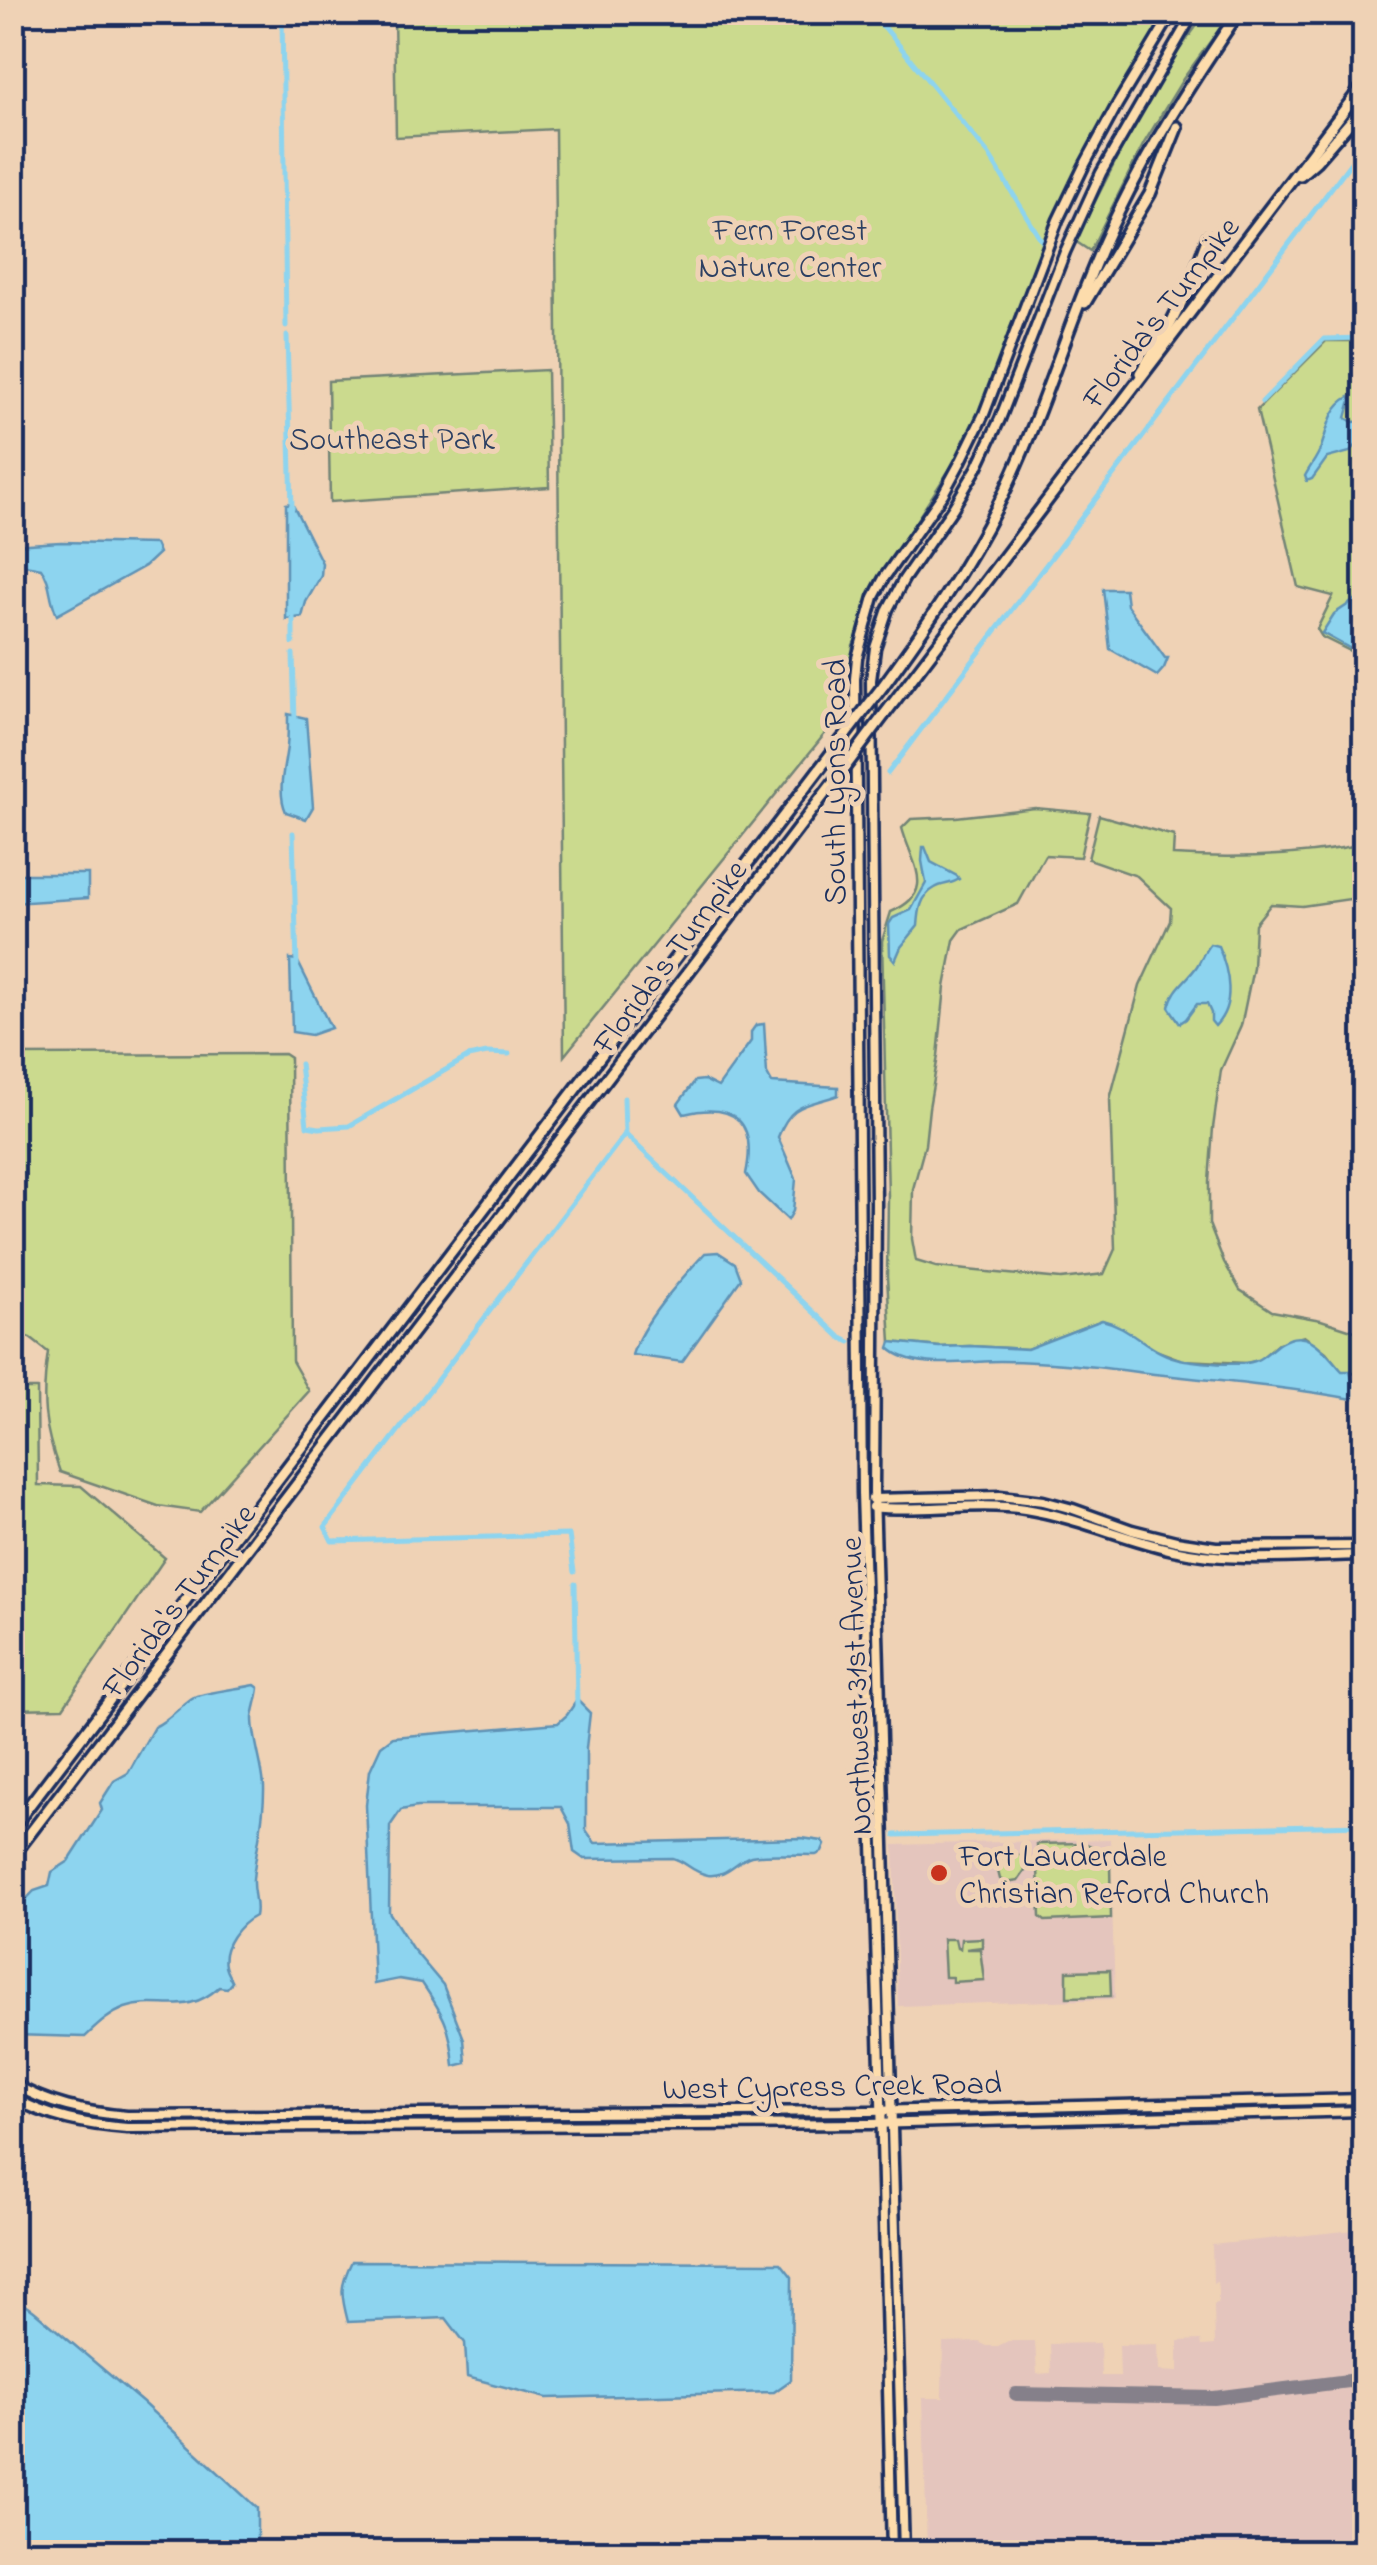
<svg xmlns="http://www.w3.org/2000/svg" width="1377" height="2565" font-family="'Indie Flower',sans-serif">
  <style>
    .built { fill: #e4c5bd }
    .green { fill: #cbda8e; stroke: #738476; stroke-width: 2.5 }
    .water { fill: #8dd4ef; stroke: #5f92b5; stroke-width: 2.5 }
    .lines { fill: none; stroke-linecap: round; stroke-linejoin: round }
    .canal { stroke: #8dd4ef; stroke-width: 5 }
    .taxiway { stroke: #85808a; stroke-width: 14 }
    .major-casing { stroke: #1b2f5e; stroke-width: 15 }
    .highway-casing { stroke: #1b2f5e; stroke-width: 16 }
    .major { stroke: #fddcac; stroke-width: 8 }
    .highway { stroke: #fddcac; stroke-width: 9 }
    .highway-bridge-casing { stroke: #1b2f5e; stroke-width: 16; stroke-linecap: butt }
    .highway-bridge { stroke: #fddcac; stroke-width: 9 }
    .poi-dot { fill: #c8321e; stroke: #efd2b5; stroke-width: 4 }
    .labels { text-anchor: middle; stroke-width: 10; stroke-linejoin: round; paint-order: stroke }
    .park-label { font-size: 32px; fill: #2d4063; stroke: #efd2b5 }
    .street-label { font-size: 32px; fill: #1b2f5e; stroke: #efd2b5 }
    .poi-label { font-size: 32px; fill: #1b2f5e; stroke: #efd2b5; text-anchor: start }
  </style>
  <rect width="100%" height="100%" fill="#efd2b5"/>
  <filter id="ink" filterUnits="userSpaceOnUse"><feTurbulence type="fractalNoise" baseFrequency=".01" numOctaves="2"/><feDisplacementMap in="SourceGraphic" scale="20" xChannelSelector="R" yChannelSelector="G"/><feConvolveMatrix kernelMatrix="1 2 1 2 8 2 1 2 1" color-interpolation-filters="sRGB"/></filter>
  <g filter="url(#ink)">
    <g class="built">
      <path d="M1110,1839L1115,1999L898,2006L894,1845Z"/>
      <path d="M1364,2229V2552H927L923,2398H944L942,2396L943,2343L979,2342L987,2346H998L1008,2341H1035L1037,2374L1051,2373L1050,2344L1100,2343L1101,2376H1120L1119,2345L1158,2344L1159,2371L1178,2372V2341L1201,2340L1202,2346L1215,2345L1214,2305L1218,2302V2289L1217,2282L1213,2283L1212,2245Z"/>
    </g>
    <g class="green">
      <path d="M394,13H1168L1058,220L1010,328L977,420L955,461L905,538L853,645L849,704L564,1056L555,129L396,137Z"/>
      <path d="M1206,13H1231L1183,79L1144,143L1090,251L1075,241L1140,113L1166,68Z"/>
      <path d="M1326,341H1364V658L1322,637L1317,629L1333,596L1298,587L1257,410Z"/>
      <path d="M547,370L549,487L330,502L328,381Z"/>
      <path d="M1035,808L1090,813L1080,857L1045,855L1018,904L962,929L954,940L945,987L938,1056L929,1108L925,1145L913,1189L912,1239L916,1261L936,1267L1061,1279L1104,1274L1115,1249L1110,1099L1140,986L1170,921L1171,908L1137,876L1088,859L1099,815L1174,836L1173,855C1239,859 1299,857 1364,844V897L1302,906L1271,904L1255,924L1253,968L1241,1026L1221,1070L1213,1128L1209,1182V1224L1224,1262L1240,1290L1272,1311L1321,1320L1364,1334V1380L1350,1371L1342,1372L1326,1352L1304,1336L1279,1343L1259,1360L1246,1363L1182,1360L1150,1348L1122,1328L1102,1320L1027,1349L970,1346L939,1347L891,1342L887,1277L888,1197L882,941L891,912C938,892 912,865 902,828L911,819L956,817Z"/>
      <path d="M284,1054L290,1058L292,1361L309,1391L200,1512L158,1506L60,1472C43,1426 41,1400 48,1352L30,1338L13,1333L14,1055Z"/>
      <path d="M12,1389H37L38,1485L81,1486L165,1558L63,1708L13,1709Z"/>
      <path d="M1084,1843L1096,1848L1110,1863L1111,1918L1045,1921L1040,1917L1037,1844Z"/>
      <path d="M1003,1855H1021L1025,1858V1871L1018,1881L1006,1883L1000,1879L996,1863Z"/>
      <path d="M982,1938V1947L966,1949H980L984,1980L952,1982V1977H945L943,1939H955L957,1948L960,1949L961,1939Z"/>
      <path d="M1110,1970L1111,1996L1067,1997V1971Z"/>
    </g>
    <g class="water">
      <path d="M1349,397L1351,400L1346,418L1353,422L1364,421V437L1350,452L1327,458L1312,479L1307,481L1305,476C1310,466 1318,457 1321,447C1328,429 1330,407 1349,397Z"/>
      <path d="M292,503L322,563L321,576L306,602L302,617L286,619V504Z"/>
      <path d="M61,542L155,544L159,553L145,566L57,615C48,596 52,583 41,568L13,563L12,545Z"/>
      <path d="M1103,589H1125L1127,605L1165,658H1168L1164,668L1157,676L1110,649Z"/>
      <path d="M1364,594V650L1351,649L1322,633L1334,614Z"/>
      <path d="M288,714L306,718L313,807L306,819L286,812C277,792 284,769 287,747C288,736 288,725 288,714Z"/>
      <path d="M923,847H925L931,862L957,876L959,879C951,885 943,883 935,888C920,896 919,912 918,926L901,947L895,961L890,955L889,924L893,918L911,910L926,883L922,861Z"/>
      <path d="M13,874H88V898L13,903Z"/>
      <path d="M1210,944L1218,946C1229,971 1236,1005 1215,1026L1211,1021V1013L1207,1004H1197L1186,1019L1180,1023L1169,1007C1173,988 1187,981 1197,966C1202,958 1204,951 1210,944Z"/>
      <path d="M290,959L297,960L331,1028L311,1035L292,1032Z"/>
      <path d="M764,1024L767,1074L772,1083L838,1087V1095C806,1107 792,1101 778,1137L796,1179L793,1211L788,1220L759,1193L746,1174C757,1122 735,1102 684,1114L678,1104L695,1081L704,1080L718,1087L751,1041V1032L756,1025Z"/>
      <path d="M718,1252L735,1263L741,1279L682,1362L632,1355C642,1322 681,1279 705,1253Z"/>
      <path d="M1102,1320C1134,1327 1149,1355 1185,1360C1203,1362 1239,1367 1255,1361C1265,1357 1271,1349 1280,1343C1308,1325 1325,1352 1342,1371H1350L1353,1383V1399C1287,1387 1220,1381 1154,1374C1103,1368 1052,1361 1000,1361C968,1361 913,1371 889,1348L891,1342L939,1347L970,1346L1027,1349Z"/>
      <path d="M255,1685L259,1688C258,1698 254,1709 253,1718C253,1740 263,1766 264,1787C265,1820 256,1846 253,1879C252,1893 258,1903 255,1916C239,1924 221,1946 225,1966C226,1972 230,1977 232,1982L227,1988L219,1987C186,2018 159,1996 125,2008C109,2014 98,2025 85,2037L13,2035L14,1912L34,1891L49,1886L52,1872L69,1861L102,1810L100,1803L114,1781L128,1773L154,1727C168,1721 179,1707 192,1698C200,1693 242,1688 255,1685Z"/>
      <path d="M577,1700L590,1713L586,1748V1830L595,1843L802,1838L822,1841L825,1845L822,1852L816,1855C802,1855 762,1853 751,1856C735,1861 727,1877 708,1875C691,1872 687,1862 673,1858L584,1859L574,1852L570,1824L561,1807H417L401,1810L390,1826L389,1912L412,1948L443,1985L464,2039L466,2063L454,2066C451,2027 443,2014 422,1983L399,1979L374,1984L366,1805L370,1770L381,1746L393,1737L558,1723L567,1715Z"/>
      <path d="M352,2261L781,2263L792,2277L791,2380L774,2392L547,2398L467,2377L465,2343L446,2318L348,2322C341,2295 339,2287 352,2261Z"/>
      <path d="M13,2296L34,2311L143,2403L257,2508V2552H13Z"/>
    </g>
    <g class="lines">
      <g class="canal">
        <path d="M282,12L286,326"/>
        <path d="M867,13L885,28L989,155L1042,241"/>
        <path d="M287,336L292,508"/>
        <path d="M1262,402L1324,339L1364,338"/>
        <path d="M293,643V614"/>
        <path d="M293,654L295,721"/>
        <path d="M888,773L1364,145"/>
        <path d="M293,833L297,965"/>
        <path d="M300,1064L307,1126L319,1128L349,1126L468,1057L487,1053L509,1054"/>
        <path d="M624,1098L625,1134L840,1337L850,1342"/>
        <path d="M574,1572L569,1535L332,1541L325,1527L625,1134"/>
        <path d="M575,1584L577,1707"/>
        <path d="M895,1835L1364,1825"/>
      </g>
      <path class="taxiway" d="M1016,2394L1214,2398L1364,2379"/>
      <g class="major-casing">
        <g id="major">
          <path d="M872,1499L1000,1496L1043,1501L1073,1509L1132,1530L1176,1541L1216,1547L1364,1546"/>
          <path d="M872,1507C921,1513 974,1501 1025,1509C1076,1517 1123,1539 1173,1550C1235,1564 1302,1556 1364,1555"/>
          <path d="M12,2083C48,2105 85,2112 127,2116L870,2111L1364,2099"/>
          <path d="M12,2097C48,2118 87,2125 127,2128L870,2124L1364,2111"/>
          <path d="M892,2552L881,2099L862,1493L855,679L857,658L874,597L884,578L943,494L961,461L984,414L1058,220L1084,166L1117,105L1173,12"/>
          <path d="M904,2552L874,1491L876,1203L871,680L875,648L888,609L904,579L953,508L977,468L1000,419L1065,252L1101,173L1194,12"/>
        </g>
      </g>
      <g class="highway-casing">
        <g id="highway">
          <path d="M1300,175L1316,161L1364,106"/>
          <path d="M1085,303L1150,194L1177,127"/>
          <path d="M1140,373L1171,323L1191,283L1208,237"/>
          <path d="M883,686C925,628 966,569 998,505C1045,412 1071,309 1117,215C1152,143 1194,78 1239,12"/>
          <path d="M884,715L1364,84"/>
          <path d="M12,1828L840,742"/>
          <path d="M12,1857L842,771"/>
        </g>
      </g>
      <use href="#major" class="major"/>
      <use href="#highway" class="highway"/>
      <g class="highway-bridge-casing">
        <g id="highway-bridge">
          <path d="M840,742L883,686"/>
          <path d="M842,771L884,715"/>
        </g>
      </g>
      <use href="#highway-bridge" class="highway-bridge"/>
    </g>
  </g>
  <circle class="poi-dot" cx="939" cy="1873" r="10"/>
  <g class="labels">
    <g class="park-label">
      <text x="790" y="240">Fern Forest<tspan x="790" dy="37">Nature Center</tspan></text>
      <text x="392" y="449">Southeast Park</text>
    </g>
    <g class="street-label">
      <text transform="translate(1160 312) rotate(-52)" y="11">Florida's Turnpike</text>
      <text transform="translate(834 782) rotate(-90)" y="11">South Lyons Road</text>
      <text transform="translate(669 956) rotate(-53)" y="11">Florida's Turnpike</text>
      <text transform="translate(178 1600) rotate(-53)" y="11">Florida's Turnpike</text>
      <text transform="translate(855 1686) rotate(-92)" y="11">Northwest 31st Avenue</text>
      <text transform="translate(832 2085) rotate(-1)" y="11">West Cypress Creek Road</text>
    </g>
    <g class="poi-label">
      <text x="959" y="1866">Fort Lauderdale<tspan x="959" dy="37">Christian Reford Church</tspan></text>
    </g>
  </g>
  <rect width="1377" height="2565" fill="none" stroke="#efd2b5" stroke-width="50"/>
  <rect x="25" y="25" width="1327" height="2515" fill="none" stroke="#1b2f5e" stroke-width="4" filter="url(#ink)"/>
</svg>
